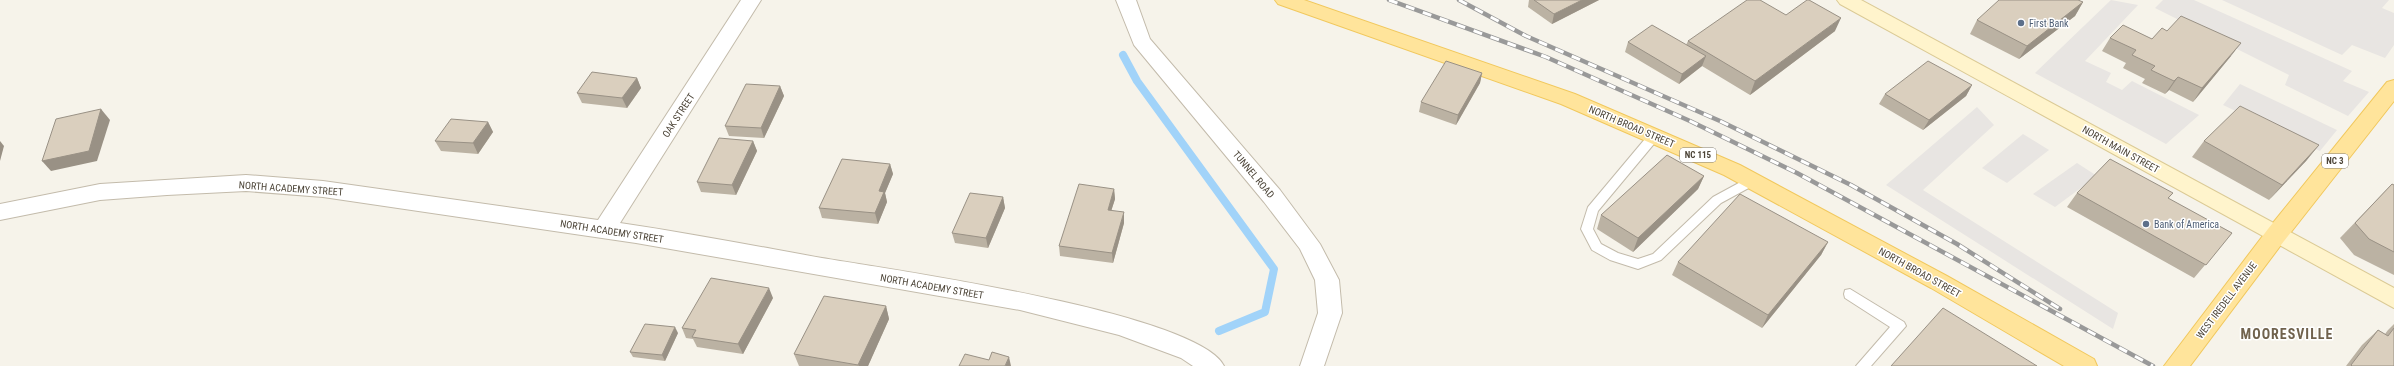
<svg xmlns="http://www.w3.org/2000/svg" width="2394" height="366" font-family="'Roboto Condensed',sans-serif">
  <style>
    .parking { fill: #e8e5e2 }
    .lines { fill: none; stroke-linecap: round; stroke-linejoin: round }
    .stream { stroke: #a1d3f9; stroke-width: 8 }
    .lane-casing { stroke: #c3bbab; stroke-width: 2 }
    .street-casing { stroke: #c3bbab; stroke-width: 2 }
    .secondary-casing { stroke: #dbca95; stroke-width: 2 }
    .primary-casing { stroke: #f1c85d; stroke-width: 2 }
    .lane { fill: #fff; fill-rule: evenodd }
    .street { fill: #fff; fill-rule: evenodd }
    .secondary { fill: #fff4cc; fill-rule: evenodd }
    .primary { fill: #ffe49b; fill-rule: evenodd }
    .rail-casing { stroke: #999; stroke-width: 4.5 }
    .rail { stroke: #fff; stroke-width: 3; stroke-dasharray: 9; stroke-linecap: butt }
    .wall { fill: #bbb2a3 }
    .shaded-wall { fill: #999185 }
    .building { fill: #dacfbe; stroke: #999185 }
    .service-dot { fill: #5c6f8a; stroke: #fff; stroke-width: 1.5 }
    .labels { text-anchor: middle; stroke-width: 3; stroke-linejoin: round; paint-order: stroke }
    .shield { fill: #fff; stroke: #827c73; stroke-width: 1 }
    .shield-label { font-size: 9px; font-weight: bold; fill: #4c4437 }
    .service-label { font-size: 10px; fill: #4e5e75; stroke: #fff; text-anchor: start }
    .street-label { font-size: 10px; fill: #4c4437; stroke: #fff }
    .district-label { font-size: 14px; font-weight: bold; letter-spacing: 1px; fill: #70624d; stroke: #fff }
  </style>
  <rect width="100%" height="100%" fill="#f6f3ea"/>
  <g class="parking">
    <path d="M2111,0L2138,5L2085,61L2111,73L2106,82L2122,90L2132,81L2199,115L2166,144L2035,73Z"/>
    <path d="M2163,0H2194L2352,71L2343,81L2369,92L2348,116L2285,85L2289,75L2155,8Z"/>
    <path d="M2222,0H2389L2382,8L2394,13V45L2385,58L2352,45L2342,55Z"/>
    <path d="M2240,84L2337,130L2320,151L2223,105Z"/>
    <path d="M1977,107L1994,125L1923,190L2118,313L2113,329L1886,185Z"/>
    <path d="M2023,134L2049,150L2007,183L1982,168Z"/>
    <path d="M2077,163L2097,176L2055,207L2033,194Z"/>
  </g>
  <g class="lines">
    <path class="stream" d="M1123,55L1137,81L1274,269L1265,312L1219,331"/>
    <g class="lane-casing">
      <g id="lane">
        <path d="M1654,132L1660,136L1658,139L1598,211L1593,229L1601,244L1618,253L1638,259L1653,254L1713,197L1748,178L1752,177L1758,181L1756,184L1721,203L1661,260L1638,269L1610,260L1592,250L1581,229L1588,207L1650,133Z"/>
        <path d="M1850,289L1904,322L1906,326L1871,366H1856L1890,327L1845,298L1844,294L1845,290Z"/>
      </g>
    </g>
    <g class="street-casing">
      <g id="street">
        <path d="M741,0H761L620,223C688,233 755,246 822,258C889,269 1198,313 1224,366H1193L1181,358L1119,335L1020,310L636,243L323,197L246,191L167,195L100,200L0,220V204L100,184L246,175L323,181L598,220Z"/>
        <path d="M1116,0H1136L1150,39L1280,190L1320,244L1339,280L1342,313L1324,366H1300L1318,313L1315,280L1300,249L1264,202L1134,45Z"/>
      </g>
    </g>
    <g class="secondary-casing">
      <path id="secondary" d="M1837,0H1861L2394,288V308L1840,4Z"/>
    </g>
    <g class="primary-casing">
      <g id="primary">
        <path d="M1275,0H1304L1575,94L1740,165L1947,276L2094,359L2097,366H2064L1931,288L1724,175L1561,104L1278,4Z"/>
        <path d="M2394,80V101L2284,241L2190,366H2164L2268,229L2387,82Z"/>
      </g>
    </g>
    <use href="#lane" class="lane"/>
    <use href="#street" class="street"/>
    <use href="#secondary" class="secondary"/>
    <use href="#primary" class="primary"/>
    <g class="rail-casing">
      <g id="rail">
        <path d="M1389,0L1546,57L1690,121L1797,173L2153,366"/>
        <path d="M1459,0L1526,36L1720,121L1851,185L1957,244L2060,309"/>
      </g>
    </g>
    <use href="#rail" class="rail"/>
  </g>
  <g class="wall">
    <path d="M1529,0H1599L1552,24L1528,7Z"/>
    <path d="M2083,2L2075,16L2019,59L1970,34L1977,20Z"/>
    <path d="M1786,15L1835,31L1750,95L1702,66L1679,84L1625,52L1628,42L1686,45L1688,41Z"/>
    <path d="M2167,31L2231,56L2193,102L2169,90L2165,94L2142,83L2145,79L2123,68L2126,63L2102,51L2110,38L2152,39Z"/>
    <path d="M1482,73L1480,83L1456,125L1419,112L1421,102Z"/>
    <path d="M637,78L641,88L627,108L582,103L577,93Z"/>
    <path d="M1972,85L1966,96L1923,130L1879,104L1885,94Z"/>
    <path d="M780,86L784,96L764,138L729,136L725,126Z"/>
    <path d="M488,122L493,132L478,154L441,151L435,141Z"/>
    <path d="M753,141L757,151L736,195L701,192L697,182Z"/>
    <path d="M2204,141L2319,145L2306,161L2269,200L2192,157Z"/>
    <path d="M890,164L893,174L885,193L887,202L878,224L822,218L819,208Z"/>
    <path d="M1704,176L1698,189L1633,252L1597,229L1601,215Z"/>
    <path d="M2392,184L2394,185V275L2354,255L2340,238Z"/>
    <path d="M1114,189L1115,199L1111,211L1124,223L1113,263L1060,256L1059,246Z"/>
    <path d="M2077,193H2173L2168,199L2232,233L2194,278L2067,207Z"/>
    <path d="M1003,197L1005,208L988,248L955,243L952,233Z"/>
    <path d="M1828,242L1821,255L1762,328L1672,275L1678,262Z"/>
    <path d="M773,298L743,354L697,347L693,339L686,338L682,328Z"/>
    <path d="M886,306L889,319L868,366H799L794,354Z"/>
    <path d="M2394,324V366H2346L2362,345L2378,330L2385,334L2388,330Z"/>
    <path d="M678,333L665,361L633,357L630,352Z"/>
  </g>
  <g class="shaded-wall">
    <path d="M1582,0H1599L1552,24L1554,14Z"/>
    <path d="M2083,2L2075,16L2019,59L2027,46Z"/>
    <path d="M1841,18L1835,31L1750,95L1755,81Z"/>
    <path d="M2241,43L2231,56L2193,102L2202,88Z"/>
    <path d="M1706,56L1702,66L1679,84L1682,74Z"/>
    <path d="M1482,73L1480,83L1456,125L1458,115Z"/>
    <path d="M2178,77L2169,90L2165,94L2174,81Z"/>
    <path d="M637,78L641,88L627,108L622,98Z"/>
    <path d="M1972,85L1966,96L1923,130L1929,120Z"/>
    <path d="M780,86L784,96L764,138L761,128Z"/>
    <path d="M101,109L110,120L97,161L51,171L42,161Z"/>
    <path d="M488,122L493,132L478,154L473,143Z"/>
    <path d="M0,141L4,146L0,161Z"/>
    <path d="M753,141L757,151L736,195L732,185Z"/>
    <path d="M2319,145L2306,161L2269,200L2282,185Z"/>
    <path d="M890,164L893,174L885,193L887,202L878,224L875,213L879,191Z"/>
    <path d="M1704,176L1698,189L1633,252L1638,238Z"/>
    <path d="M1114,189L1115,199L1108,221V210Z"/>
    <path d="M1003,197L1005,208L988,248L986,238Z"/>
    <path d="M1124,212V223L1113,263L1112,253Z"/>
    <path d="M1828,242L1821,255L1762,328L1768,315Z"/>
    <path d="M769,288L773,298L743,354L738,344Z"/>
    <path d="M886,306L889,319L868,366H859L858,365Z"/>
    <path d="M675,327L678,333L665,361L662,355Z"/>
    <path d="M1009,357L1011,366H1005Z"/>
  </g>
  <g class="building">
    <path d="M1534,0H1582L1554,14Z"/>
    <path d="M1747,0H1760L1786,15L1807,0H1809L1841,18L1755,81L1688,41Z"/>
    <path d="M1999,0H2078L2083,2L2027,46L1977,20Z"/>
    <path d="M2181,16L2241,43L2202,88L2178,77L2174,81L2151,70L2155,66L2132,55L2136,50L2110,38L2123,25L2152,39L2162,28L2167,31Z"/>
    <path d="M1652,25L1706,56L1682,74L1628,42Z"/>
    <path d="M1446,61L1482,73L1458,115L1421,102Z"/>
    <path d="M1928,61L1972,85L1929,120L1885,94Z"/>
    <path d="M592,72L637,78L622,98L577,93Z"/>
    <path d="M746,84L780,86L761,128L725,126Z"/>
    <path d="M2240,106L2319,145L2282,185L2204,141Z"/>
    <path d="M101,109L89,151L42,161L56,119Z"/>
    <path d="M451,119L488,122L473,143L435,141Z"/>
    <path d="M719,138L753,141L732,185L697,182Z"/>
    <path d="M1667,155L1704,176L1638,238L1601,215Z"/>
    <path d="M842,159L890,164L879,191L884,192L875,213L819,208Z"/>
    <path d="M2110,159L2173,193L2168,198L2232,233L2206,265L2077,193Z"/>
    <path d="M1079,184L1114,189L1108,210L1124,212L1112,253L1059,246Z"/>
    <path d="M2392,184L2394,185V252L2369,239L2355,223Z"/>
    <path d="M970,193L1003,197L986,238L952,233Z"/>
    <path d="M1740,194L1828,242L1768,315L1678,262Z"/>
    <path d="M711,278L769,288L738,344L692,337L696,330L682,328Z"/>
    <path d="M824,296L886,306L858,365L794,354Z"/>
    <path d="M1943,308L2037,366H1891Z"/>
    <path d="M645,324L675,327L662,355L630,352Z"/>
    <path d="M2394,328V366H2352L2351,365L2378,330L2388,336Z"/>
    <path d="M992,352L1009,357L1005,366H959L965,354L989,360Z"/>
  </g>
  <g class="service-dot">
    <circle cx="2021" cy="23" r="4"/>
    <circle cx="2146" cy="224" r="4"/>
  </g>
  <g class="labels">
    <g class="shield">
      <rect x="1680" y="148" width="36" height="14" rx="3"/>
      <rect x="2322" y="154" width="26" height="14" rx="3"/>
    </g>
    <g class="shield-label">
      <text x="1698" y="158">NC 115</text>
      <text x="2335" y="164">NC 3</text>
    </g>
    <g class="service-label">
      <text x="2029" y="27">First Bank</text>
      <text x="2154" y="228">Bank of America</text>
    </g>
    <g class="street-label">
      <text transform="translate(678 115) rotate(-57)" y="4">OAK STREET</text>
      <text transform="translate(1632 126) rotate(23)" y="4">NORTH BROAD STREET</text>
      <text transform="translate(2121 149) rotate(29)" y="4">NORTH MAIN STREET</text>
      <text transform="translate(1254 174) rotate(50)" y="4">TUNNEL ROAD</text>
      <text transform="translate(291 188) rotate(4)" y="4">NORTH ACADEMY STREET</text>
      <text transform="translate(612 231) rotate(9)" y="4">NORTH ACADEMY STREET</text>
      <text transform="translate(1920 272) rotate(29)" y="4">NORTH BROAD STREET</text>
      <text transform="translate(932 286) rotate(10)" y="4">NORTH ACADEMY STREET</text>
      <text transform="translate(2226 300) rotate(-53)" y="4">WEST IREDELL AVENUE</text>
    </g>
    <g class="district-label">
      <text x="2287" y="339">MOORESVILLE</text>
    </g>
  </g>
</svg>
